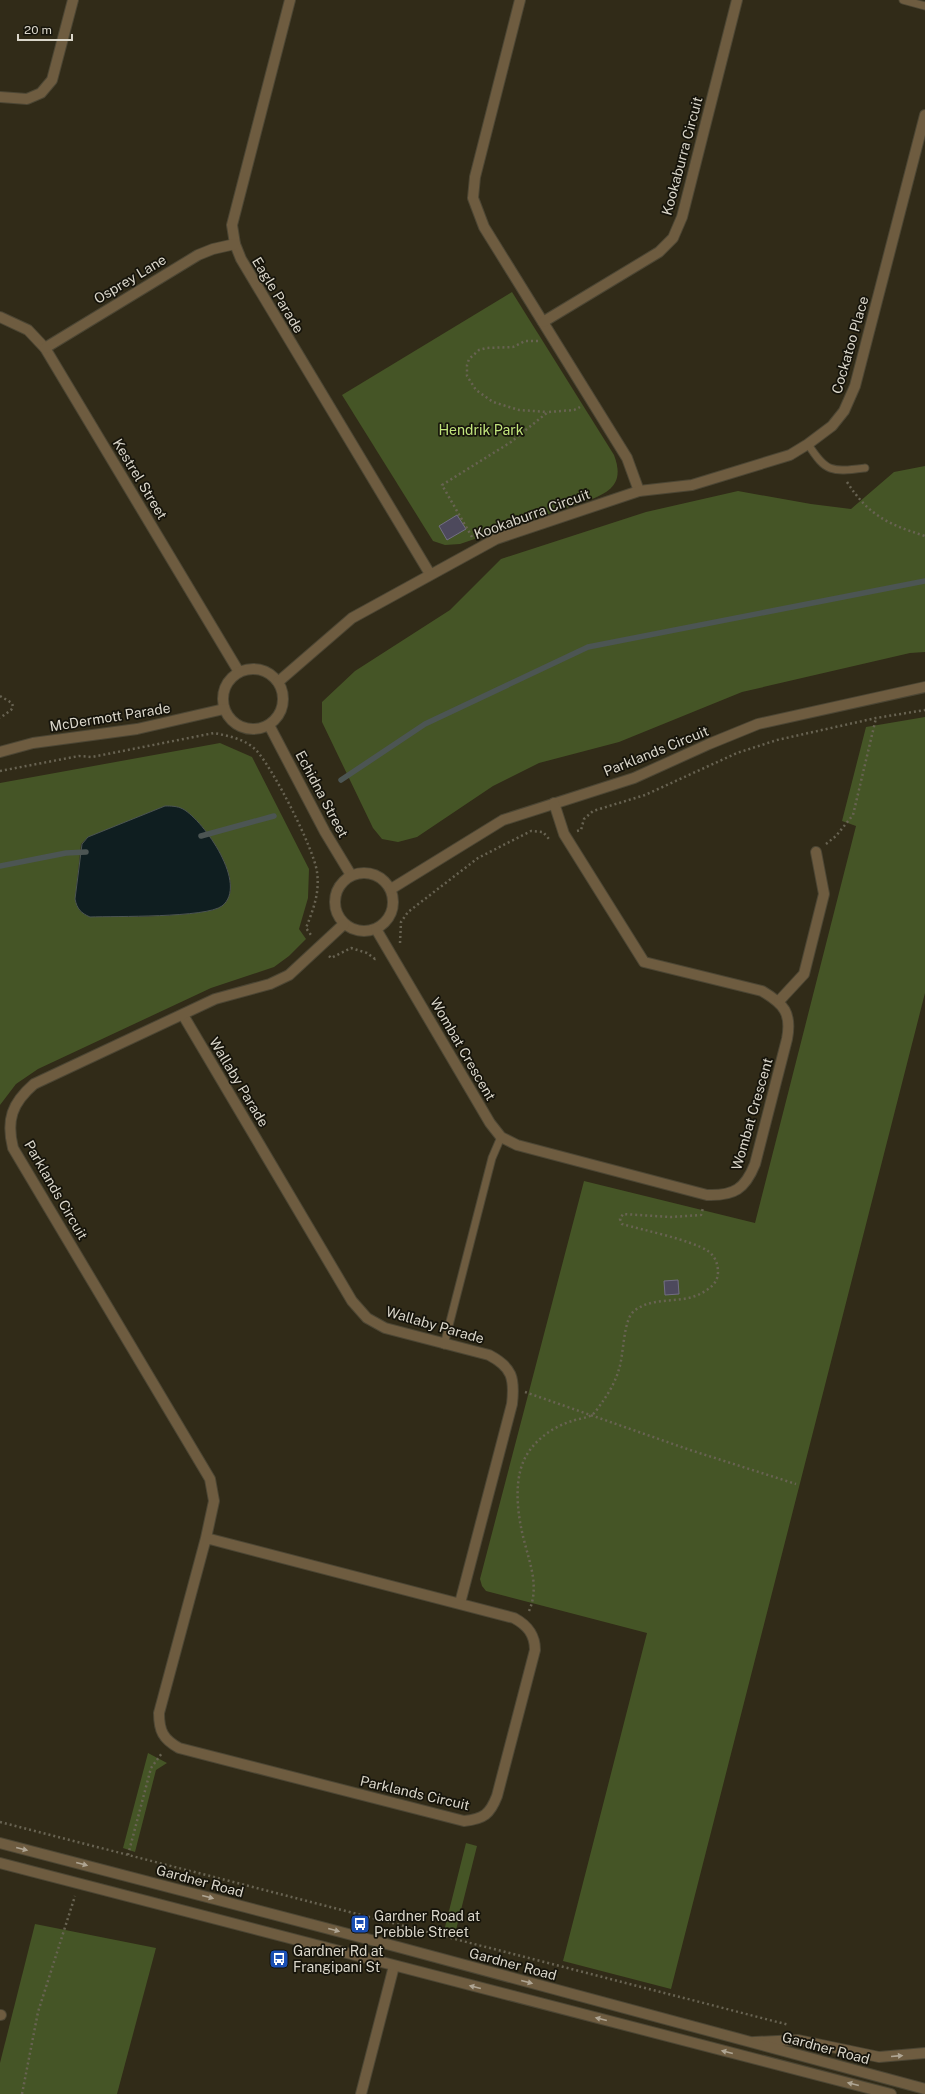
<svg xmlns="http://www.w3.org/2000/svg" width="925" height="2094" font-family="'Public Sans',sans-serif">
  <style>
    .green { fill: #455526; fill-rule: evenodd }
    .water { fill: #0f1e20; stroke: #4c5553 }
    .lines { fill: none; stroke-linecap: round; stroke-linejoin: round }
    .stream { stroke: #4c5553; stroke-width: 5.5 }
    .building { fill: #4d495c; stroke: #726e83 }
    .service-casing { stroke: #4c4634; stroke-width: 9 }
    .minor-casing { stroke: #4c4634; stroke-width: 12 }
    .tertiary-casing { stroke: #4c4634; stroke-width: 12 }
    .path { stroke: #686352; stroke-width: 2.5; stroke-dasharray: 2 3; stroke-linecap: butt }
    .service { stroke: #6e5c40; stroke-width: 7 }
    .minor { stroke: #6e5c40; stroke-width: 10 }
    .tertiary { stroke: #6e5c40; stroke-width: 10 }
    .oneway { fill: #afa593 }
    .labels { text-anchor: middle; stroke-width: 3.5; stroke-linejoin: round; paint-order: stroke }
    .street-label { font-size: 14px; fill: #dad6ca; stroke: #16140b }
    .park-label { font-size: 14px; fill: #c2e57d; stroke: #16140b }
    .poi-label { font-size: 14px; fill: #dad6ca; stroke: #16140b; text-anchor: start }
  </style>
  <rect width="100%" height="100%" fill="#312b18"/>
  <g class="green">
    <path d="M512,292L614,455C625,484 610,493 584,502L460,544L445,545L433,541L342,395Z"/>
    <path d="M925,466V652L910,653L742,692L619,742L539,763L493,786L417,837L398,842L382,839L373,828L322,722V702L355,671L450,610L501,559L646,512L738,491L811,504L851,509L894,472Z"/>
    <path d="M925,717V993L671,1989L563,1961L647,1633L486,1591L482,1586L480,1579L584,1181L755,1223L856,826L842,821L866,727Z"/>
    <path d="M220,743L252,757L309,869L308,898L299,929L306,939L289,956L274,967L211,988L38,1069L16,1084L0,1105V783ZM165,806C171,806 177,806 183,809C204,821 250,885 222,906C206,918 115,917 90,917C81,913 77,909 75,899L81,844L88,837L96,834Z"/>
    <path d="M148,1753L167,1763L156,1770L135,1852L123,1848Z"/>
    <path d="M466,1843L477,1846L455,1934L444,1931Z"/>
    <path d="M35,1924L156,1948L117,2094H0V2063Z"/>
  </g>
  <path class="water" d="M165,806C171,806 177,806 183,809C204,821 249,885 222,906C206,918 115,916 90,917C81,913 77,909 75,899L82,844L88,837Z"/>
  <g class="lines">
    <g class="stream">
      <path d="M341,780L425,724L588,647L925,581"/>
      <path d="M201,836L274,816"/>
      <path d="M0,866L66,853L86,852"/>
    </g>
  </g>
  <g class="building">
    <path d="M457,515L466,529L447,540L439,526Z"/>
    <path d="M678,1280L679,1294L665,1295L664,1281Z"/>
  </g>
  <g class="lines">
    <g class="service-casing">
      <g id="service">
        <path d="M903,0L925,6"/>
        <path d="M808,444C826,473 832,472 865,468"/>
        <path d="M444,1345L492,1158L501,1137"/>
      </g>
    </g>
    <g class="minor-casing">
      <g id="minor">
        <path d="M290,0L232,225L235,244L241,259L430,574"/>
        <path d="M520,0L475,177L473,198L484,227L627,458L639,491"/>
        <path d="M0,97L27,99L41,93L52,80L73,0"/>
        <path d="M0,317L28,330L45,348L239,672"/>
        <path d="M543,322L659,252L673,238L682,217L737,0"/>
        <path d="M45,348L198,255L213,249L235,244"/>
        <circle cx="253" cy="699" r="30"/>
        <path d="M278,682L352,618L496,539L639,491L692,485L790,455L808,444L832,426L844,411L855,386L925,115"/>
        <path d="M269,725L325,832L351,875"/>
        <path d="M0,752L33,743L137,729L224,709"/>
        <circle cx="364" cy="902" r="29"/>
        <path d="M391,889L503,820L634,778L709,744L758,724L925,687"/>
        <path d="M376,929L490,1123L501,1137L517,1145L707,1195C734,1196 745,1189 755,1164L787,1039C792,1013 784,1004 762,991L644,962L564,834L554,803"/>
        <path d="M779,1001L804,974L824,894L816,852"/>
        <path d="M183,1015L352,1301L367,1318L385,1328L489,1355C512,1367 515,1378 512,1404L460,1603"/>
        <path d="M206,1538L159,1713C159,1731 163,1739 179,1748L464,1821C484,1819 490,1814 497,1796L535,1650C535,1634 527,1625 514,1618L206,1538L214,1501L210,1479L13,1148C6,1120 12,1103 34,1084L215,999L270,984L289,975L344,924"/>
        <path d="M0,2015H1"/>
        <path d="M754,2042L798,2040L879,2057L925,2053"/>
        <path d="M361,2094L394,1966"/>
      </g>
    </g>
    <g class="tertiary-casing">
      <g id="tertiary">
        <path d="M0,1843L398,1947L925,2089"/>
        <path d="M0,1863L891,2094"/>
      </g>
    </g>
    <g class="path">
      <path d="M538,341H525L513,347L486,348L479,350L469,359L467,365V376L476,390L493,402L519,410L548,412"/>
      <path d="M847,482C869,516 888,524 925,536"/>
      <path d="M472,537L442,485L511,442L548,412L574,410L580,407"/>
      <path d="M0,696L12,703L13,707L11,710L0,718"/>
      <path d="M0,771L79,756L92,757L214,733C229,736 245,739 256,750C273,768 314,849 317,872C320,893 313,910 306,928L311,935"/>
      <path d="M577,831L581,830L584,819L593,811L645,795L737,753L777,740L876,718L925,710"/>
      <path d="M826,844L836,836L853,815L876,718"/>
      <path d="M400,943L401,922L408,912L478,858L531,831L543,832L549,839L551,838"/>
      <path d="M329,956L331,958L351,948L367,953L375,959L377,957"/>
      <path d="M525,1392L690,1450L796,1484"/>
      <path d="M529,1611C539,1588 531,1567 525,1544C518,1519 513,1484 524,1460C533,1441 552,1427 572,1421C577,1419 587,1418 592,1415C596,1412 600,1405 603,1401C610,1391 616,1380 619,1369C624,1354 623,1320 634,1311C653,1296 677,1304 698,1295C708,1290 718,1284 718,1272C718,1264 715,1256 708,1251C691,1240 643,1230 622,1224L620,1219L623,1214L671,1217L701,1215L703,1208"/>
      <path d="M0,1822L789,2025"/>
      <path d="M128,1855L151,1768L162,1753"/>
      <path d="M22,2094L38,2012L75,1896"/>
    </g>
    <use href="#service" class="service"/>
    <use href="#minor" class="minor"/>
    <use href="#tertiary" class="tertiary"/>
  </g>
  <defs><path id="oneway-solid" d="M-6-.8H1V-3.2L6.5 0L1 3.2V.8H-6Z"/></defs>
  <g class="oneway">
    <use href="#oneway-solid" transform="translate(22 1849) rotate(14)"/>
    <use href="#oneway-solid" transform="translate(82 1864) rotate(15)"/>
    <use href="#oneway-solid" transform="translate(208 1897) rotate(15)"/>
    <use href="#oneway-solid" transform="translate(334 1930) rotate(15)"/>
    <use href="#oneway-solid" transform="translate(527 1982) rotate(15)"/>
    <use href="#oneway-solid" transform="translate(475 1987) rotate(-166)"/>
    <use href="#oneway-solid" transform="translate(601 2019) rotate(-166)"/>
    <use href="#oneway-solid" transform="translate(727 2052) rotate(-166)"/>
    <use href="#oneway-solid" transform="translate(897 2056) rotate(-5)"/>
    <use href="#oneway-solid" transform="translate(853 2084) rotate(-166)"/>
  </g>
  <defs>
    <g id="bus-square" transform="scale(1)"><rect x="-9" y="-9" width="18" height="18" rx="4" fill="#1a4fb4" stroke="#16140b"/><path d="M-5-6H5V4H4V6H2V4H-2V6H-4V4H-5ZM-3.5-4V0h7V-4ZM-3.5 1.2v1.5H-2V1.2ZM2 1.2v1.5H3.5V1.2Z" fill="#fff"/></g>
  </defs>
  <g fill-rule="evenodd">
    <use href="#bus-square" x="360" y="1924"/>
    <use href="#bus-square" x="279" y="1959"/>
  </g>
  <g class="labels">
    <g class="street-label">
      <text transform="translate(682 156) rotate(-75)" y="5">Kookaburra Circuit</text>
      <text transform="translate(130 279) rotate(-31)" y="5">Osprey Lane</text>
      <text transform="translate(278 295) rotate(59)" y="5">Eagle Parade</text>
      <text transform="translate(850 345) rotate(-74)" y="5">Cockatoo Place</text>
      <text transform="translate(140 479) rotate(59)" y="5">Kestrel Street</text>
      <text transform="translate(532 514) rotate(-20)" y="5">Kookaburra Circuit</text>
      <text transform="translate(110 717) rotate(-9)" y="5">McDermott Parade</text>
      <text transform="translate(656 751) rotate(-22)" y="5">Parklands Circuit</text>
      <text transform="translate(322 794) rotate(62)" y="5">Echidna Street</text>
      <text transform="translate(463 1049) rotate(60)" y="5">Wombat Crescent</text>
      <text transform="translate(239 1082) rotate(59)" y="5">Wallaby Parade</text>
      <text transform="translate(752 1114) rotate(-74)" y="5">Wombat Crescent</text>
      <text transform="translate(56 1190) rotate(60)" y="5">Parklands Circuit</text>
      <text transform="translate(435 1325) rotate(16)" y="5">Wallaby Parade</text>
      <text transform="translate(415 1793) rotate(13)" y="5">Parklands Circuit</text>
      <text transform="translate(200 1881) rotate(15)" y="5">Gardner Road</text>
      <text transform="translate(513 1964) rotate(15)" y="5">Gardner Road</text>
      <text transform="translate(826 2048) rotate(15)" y="5">Gardner Road</text>
    </g>
    <g class="park-label">
      <text x="481" y="435">Hendrik Park</text>
    </g>
    <g class="poi-label">
      <text x="374" y="1921">Gardner Road at<tspan x="374" dy="16">Prebble Street</tspan></text>
      <text x="293" y="1956">Gardner Rd at<tspan x="293" dy="16">Frangipani St</tspan></text>
    </g>
  </g>
  <path d="M18 34v6h54v-6" fill="none" stroke="#dad6ca" stroke-width="2"/>
  <text x="24" y="34" font-size="12" fill="#dad6ca" stroke="#16140b" stroke-width="3" paint-order="stroke">20 m</text>
</svg>
